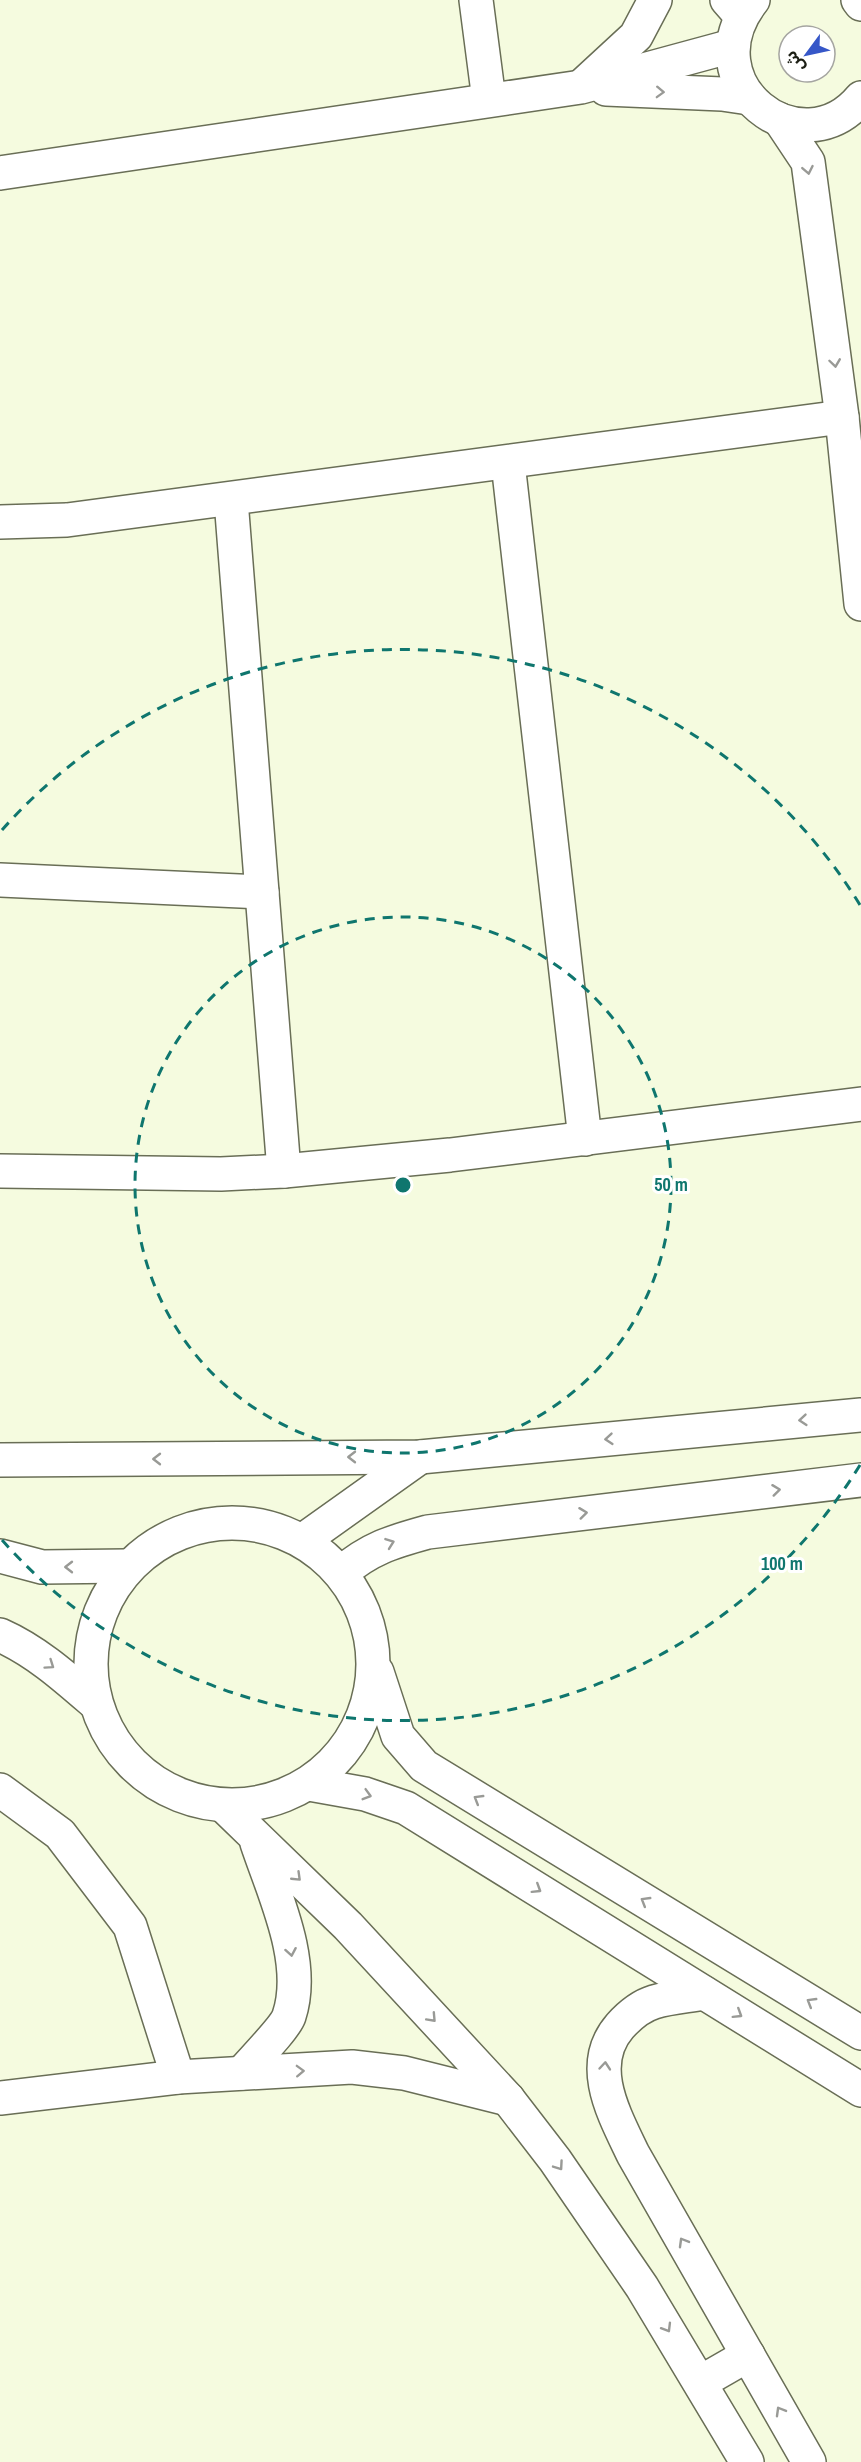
<svg xmlns="http://www.w3.org/2000/svg" width="861" height="2462" font-family="'Archivo Narrow','Noto Sans Arabic',sans-serif">
  <style>
    .lines { fill: none; stroke-linecap: round; stroke-linejoin: round }
    .minor-casing { stroke: #696e56; stroke-width: 36 }
    .secondary-casing { stroke: #696e56; stroke-width: 36 }
    .minor { stroke: #fff; stroke-width: 33 }
    .secondary { stroke: #fff; stroke-width: 33 }
    .oneway { stroke: #999a96 }
    .ring { fill: none; stroke: #0f766e; stroke-width: 3; stroke-dasharray: 10 8 }
    .centre { fill: #0f766e; stroke: #fff; stroke-width: 3 }
    .ring-label { font-size: 18px; text-anchor: middle; font-weight: bold; fill: #0f766e; stroke: #fff; stroke-width: 6; stroke-linejoin: round; paint-order: stroke }
  </style>
  <rect width="100%" height="100%" fill="#f5fbdf"/>
  <g class="lines">
    <g class="minor-casing">
      <g id="minor">
        <path d="M476,0L489,100"/>
        <path d="M727,0L741,16"/>
        <path d="M584,84L636,36L655,0"/>
        <path d="M606,89L722,94L749,98"/>
        <path d="M0,173L581,87L732,46"/>
        <path d="M508,463L585,1139"/>
        <path d="M231,500L284,1171"/>
        <path d="M0,522L67,520L842,417"/>
        <path d="M0,880L262,892"/>
        <path d="M0,1171L221,1174L284,1171L450,1155L861,1104"/>
        <path d="M0,1790L60,1834L130,1926L178,2077"/>
        <path d="M225,1807L348,1926L508,2099L555,2160L642,2287L747,2462"/>
        <path d="M704,1993C688,1996 670,1997 654,2002C641,2006 629,2016 620,2026C586,2065 614,2114 633,2154L809,2462"/>
        <path d="M242,2073C252,2061 285,2028 289,2016C307,1962 274,1894 257,1843"/>
        <path d="M0,2098L178,2077L352,2067L404,2073L508,2099"/>
        <path d="M701,2382L748,2355"/>
      </g>
    </g>
    <g class="secondary-casing">
      <g id="secondary">
        <path d="M753,0C687,84 801,170 861,98"/>
        <path d="M858,0L861,4"/>
        <path d="M780,120L808,162L842,417L861,604"/>
        <path d="M0,1460L420,1457L861,1415"/>
        <circle cx="232" cy="1664" r="141"/>
        <path d="M302,1541L420,1457"/>
        <path d="M0,1556L42,1567L127,1566"/>
        <path d="M341,1573C370,1548 392,1542 428,1532L861,1480"/>
        <path d="M0,1635C36,1651 65,1677 95,1703"/>
        <path d="M377,1672L398,1736L424,1766L861,2033"/>
        <path d="M309,1784L365,1794L406,1808L861,2090"/>
      </g>
    </g>
    <use href="#minor" class="minor"/>
    <use href="#secondary" class="secondary"/>
  </g>
  <defs><path id="oneway-chevron" d="M-2-3.5L2.5 0L-2 3.5" fill="none" stroke-width="1.6" stroke-linecap="round" stroke-linejoin="round" transform="scale(1.5)"/></defs>
  <g class="oneway">
    <use href="#oneway-chevron" transform="translate(660 92) rotate(2)"/>
    <use href="#oneway-chevron" transform="translate(808 170) rotate(79)"/>
    <use href="#oneway-chevron" transform="translate(835 363) rotate(82)"/>
    <use href="#oneway-chevron" transform="translate(803 1420) rotate(175)"/>
    <use href="#oneway-chevron" transform="translate(609 1439) rotate(175)"/>
    <use href="#oneway-chevron" transform="translate(352 1457) rotate(180)"/>
    <use href="#oneway-chevron" transform="translate(157 1459) rotate(180)"/>
    <use href="#oneway-chevron" transform="translate(776 1490) rotate(-7)"/>
    <use href="#oneway-chevron" transform="translate(583 1513) rotate(-7)"/>
    <use href="#oneway-chevron" transform="translate(390 1543) rotate(-20)"/>
    <use href="#oneway-chevron" transform="translate(69 1567) rotate(180)"/>
    <use href="#oneway-chevron" transform="translate(50 1665) rotate(35)"/>
    <use href="#oneway-chevron" transform="translate(367 1795) rotate(16)"/>
    <use href="#oneway-chevron" transform="translate(478 1799) rotate(-149)"/>
    <use href="#oneway-chevron" transform="translate(297 1877) rotate(44)"/>
    <use href="#oneway-chevron" transform="translate(537 1889) rotate(32)"/>
    <use href="#oneway-chevron" transform="translate(645 1901) rotate(-149)"/>
    <use href="#oneway-chevron" transform="translate(291 1952) rotate(80)"/>
    <use href="#oneway-chevron" transform="translate(811 2002) rotate(-149)"/>
    <use href="#oneway-chevron" transform="translate(738 2014) rotate(32)"/>
    <use href="#oneway-chevron" transform="translate(432 2018) rotate(47)"/>
    <use href="#oneway-chevron" transform="translate(605 2066) rotate(-85)"/>
    <use href="#oneway-chevron" transform="translate(300 2071) rotate(-2)"/>
    <use href="#oneway-chevron" transform="translate(559 2166) rotate(55)"/>
    <use href="#oneway-chevron" transform="translate(683 2242) rotate(-120)"/>
    <use href="#oneway-chevron" transform="translate(667 2328) rotate(59)"/>
    <use href="#oneway-chevron" transform="translate(780 2411) rotate(-120)"/>
  </g>
  <g class="ring">
    <circle cx="403" cy="1185" r="268"/>
    <path d="M860 1465A536 536 0 0 1 2 1540M2 830A536 536 0 0 1 860 905"/>
  </g>
  <circle cx="403" cy="1185" r="9" class="centre"/>
  <g class="ring-label">
    <text x="671" y="1191">50 m</text>
    <text x="782" y="1570">100 m</text>
  </g>
  <g transform="translate(807 54) rotate(237)"><circle r="28" fill="#ffffff" stroke="#a5a5a1" stroke-width="1.5"/>
  <path d="M0-4.5L10 22L0 15L-10 22Z" fill="#3657c8"/>
  <text y="-9" font-size="16" font-weight="bold" text-anchor="middle" fill="#1d1f15">ش</text>
  </g>
</svg>
